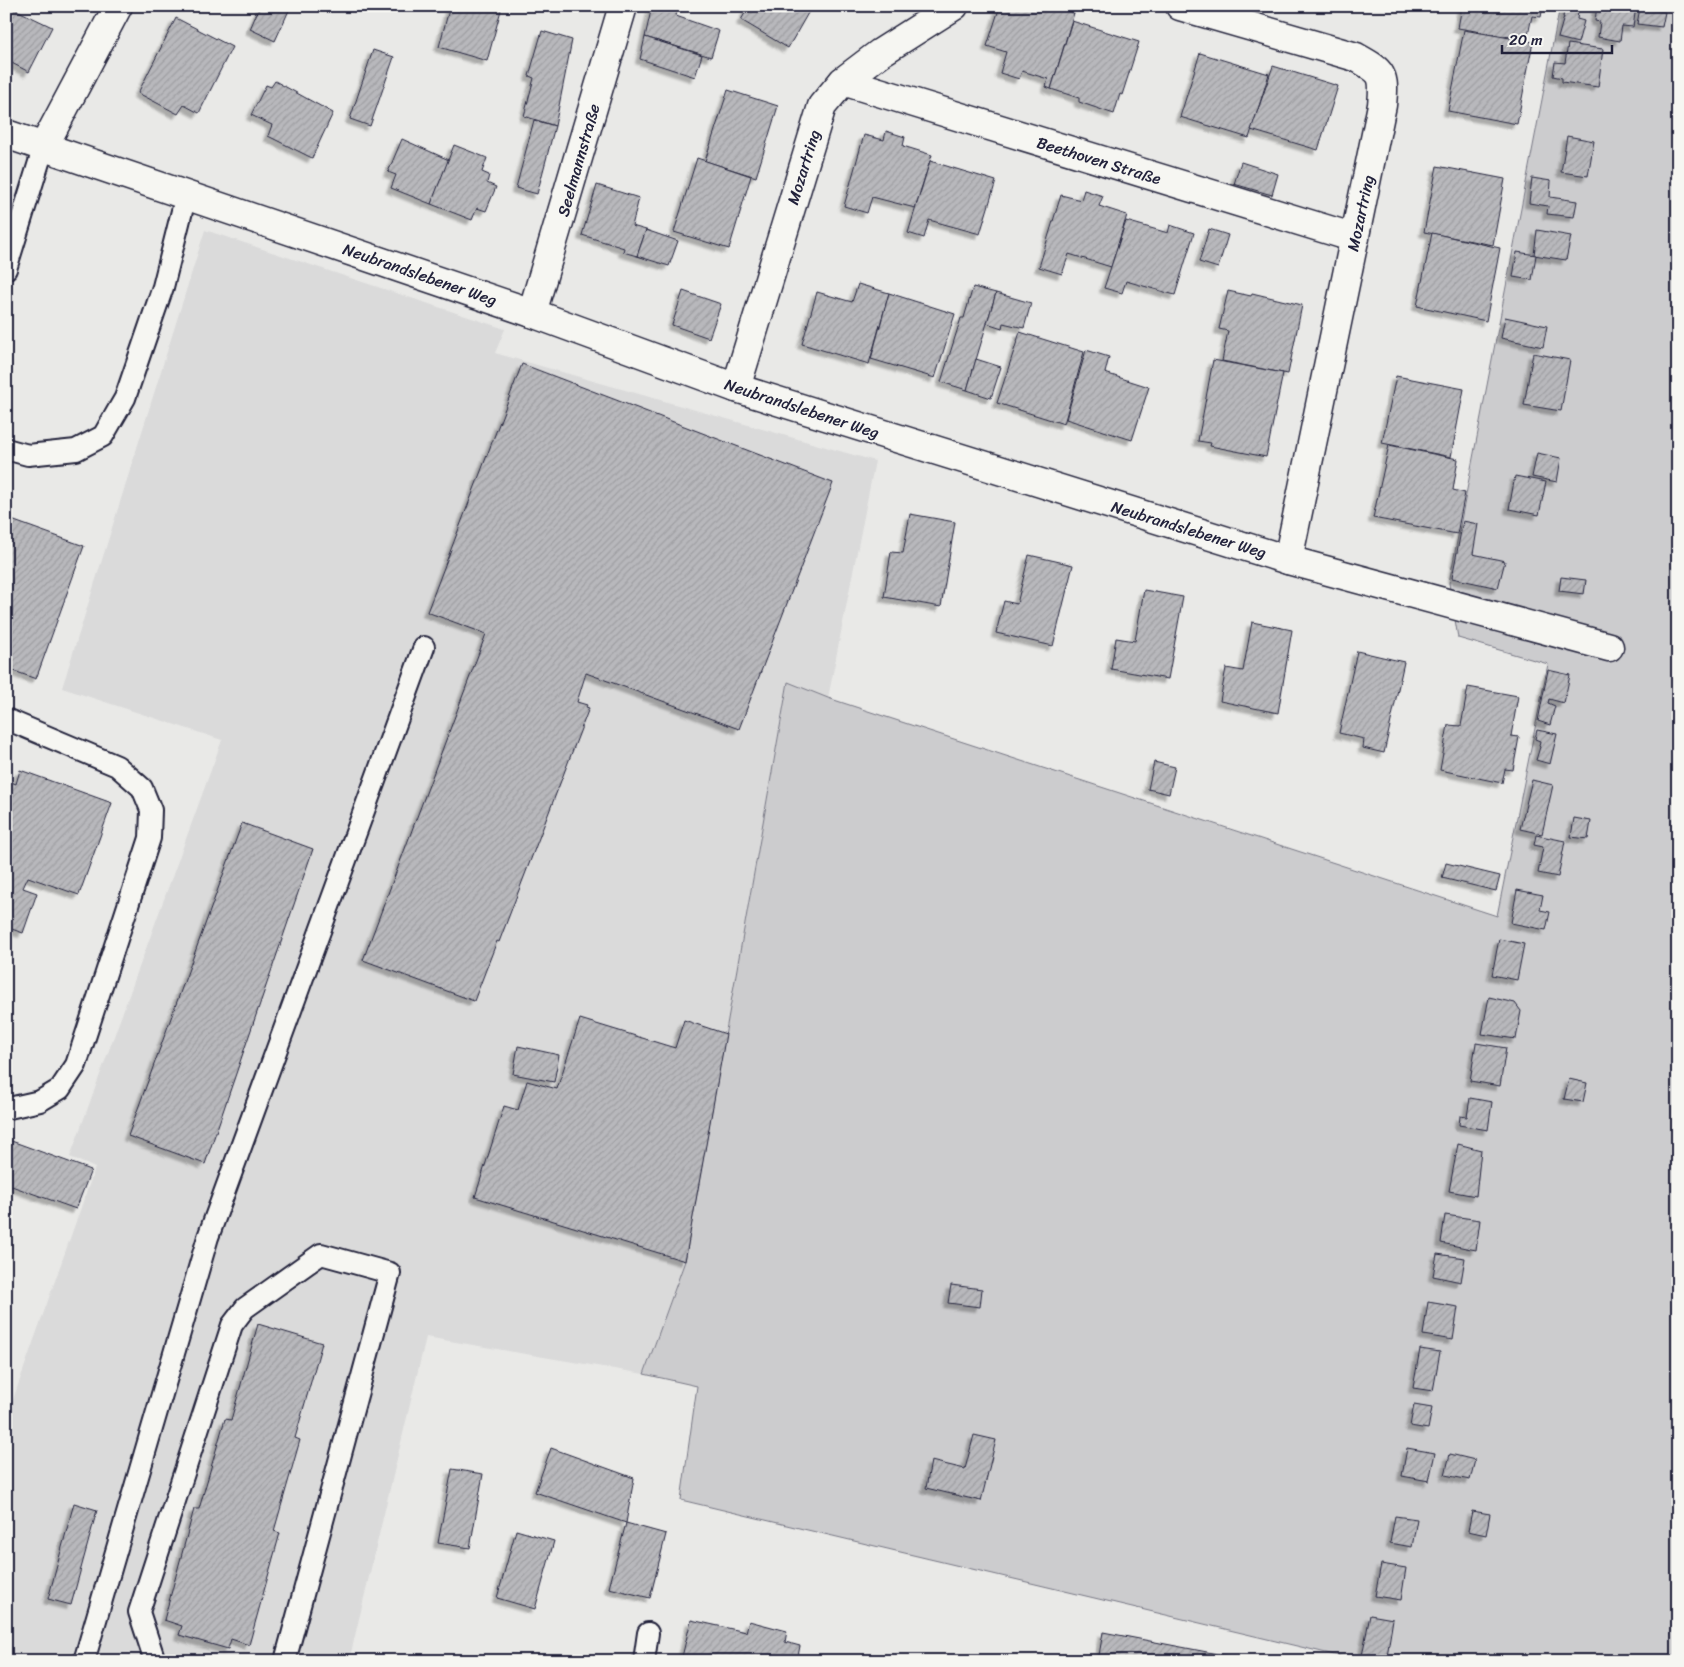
<svg xmlns="http://www.w3.org/2000/svg" width="1684" height="1667" font-family="Sriracha,sans-serif">
  <style>
    .built { fill: #dadada }
    .green { fill: #ccccce; stroke: #777784 }
    .building { fill: url(#building-hatch); stroke: #22223b; filter: url(#shadow) }
    .lines { fill: none; stroke-linecap: round; stroke-linejoin: round }
    .lane-casing { stroke: #22223b; stroke-width: 24 }
    .street-casing { stroke: #22223b; stroke-width: 31 }
    .lane { stroke: #f6f6f2; stroke-width: 20 }
    .street { stroke: #f6f6f2; stroke-width: 28 }
    .labels { text-anchor: middle; stroke-width: 4; stroke-linejoin: round; paint-order: stroke }
    .street-label { font-size: 16px; fill: #22223b; stroke: #f6f6f2 }
  </style>
  <defs>
    <pattern id="building-hatch" width="6" height="6" patternUnits="userSpaceOnUse" patternTransform="scale(1.25)"><rect width="6" height="6" fill="#b8b8bc"/><path d="M-1 1l2-2M0 6l6-6M5 7l2-2" fill="none" stroke="#9e9ea2"/></pattern>
    <filter id="shadow"><feDropShadow dx="-4.5" dy="4.5" stdDeviation="1" flood-color="#0004"/></filter>
  </defs>
  <rect width="100%" height="100%" fill="#e9e9e7"/>
  <filter id="ink" filterUnits="userSpaceOnUse"><feTurbulence type="fractalNoise" baseFrequency=".02" numOctaves="2"/><feDisplacementMap in="SourceGraphic" scale="10" xChannelSelector="R" yChannelSelector="G"/><feConvolveMatrix kernelMatrix="1 2 1 2 8 2 1 2 1" color-interpolation-filters="sRGB"/></filter>
  <g filter="url(#ink)">
    <path class="built" d="M205,230L505,329L495,353L875,461L828,698L788,682L685,1261L644,1374L426,1337L349,1661H6V1419L95,1168L70,1157L222,740L62,688Z"/>
    <path class="green" d="M1560,6H1678V1661H1360L681,1500L697,1386L644,1374L685,1261L788,682L828,698L1497,916L1548,664L1458,638L1449,583Z"/>
    <g class="building">
      <path d="M8,6L52,27L29,72L6,60V11Z"/>
      <path d="M260,6H291L275,41L250,29Z"/>
      <path d="M450,6H489L501,10L487,61L439,47Z"/>
      <path d="M652,6H678L676,16L719,31L711,57L645,37Z"/>
      <path d="M749,6H812L788,48L741,20Z"/>
      <path d="M1000,6H1054L1074,13L1051,89L1046,87L1048,79L1022,71L1019,79L1000,73L1006,52L987,46Z"/>
      <path d="M1462,6H1543L1541,17L1532,16L1527,40L1458,28Z"/>
      <path d="M1565,6H1579L1577,19L1584,21L1578,43L1558,38L1564,17H1563Z"/>
      <path d="M1597,6L1636,7L1633,27L1622,26L1620,41L1598,37L1600,22L1595,21Z"/>
      <path d="M1640,8L1665,12L1662,27L1637,24Z"/>
      <path d="M176,18L232,47L199,113L184,105L178,114L138,93Z"/>
      <path d="M1072,21L1139,42L1122,95L1120,94L1114,114L1079,102V98L1051,89Z"/>
      <path d="M1464,30L1533,42L1517,124L1448,111Z"/>
      <path d="M542,31L572,40L555,126L524,116L534,78L529,76Z"/>
      <path d="M645,37L702,55L695,77L640,59Z"/>
      <path d="M1568,44L1603,49L1598,87L1562,82V78L1553,76L1555,62L1565,63Z"/>
      <path d="M373,50L394,57L370,126L350,119Z"/>
      <path d="M1200,53L1269,74L1249,138L1180,117Z"/>
      <path d="M1273,66L1338,86L1318,150L1251,130Z"/>
      <path d="M275,81L333,113L312,158L268,136L272,125L251,115L266,85L271,87Z"/>
      <path d="M728,90L778,106L756,177L705,161Z"/>
      <path d="M534,120L555,126L537,194L516,188Z"/>
      <path d="M886,131L905,137L903,146L932,155L915,208L872,197L867,213L844,206L864,135L884,140Z"/>
      <path d="M1567,136L1594,141L1588,176L1561,172Z"/>
      <path d="M402,139L449,160L431,204L391,188L396,175L388,172Z"/>
      <path d="M454,145L487,158L482,172L489,175L487,183L496,187L486,211L477,208L472,220L431,204Z"/>
      <path d="M697,158L751,176L729,249L674,232Z"/>
      <path d="M930,161L996,181L980,234L929,220L924,238L908,233Z"/>
      <path d="M1241,162L1278,174L1272,195L1234,184Z"/>
      <path d="M1437,166L1505,179L1493,245L1424,232Z"/>
      <path d="M1532,178L1551,181L1550,197L1577,201L1574,217L1547,214L1548,206L1529,203Z"/>
      <path d="M597,185L639,198L632,226L646,230L637,256L623,252L624,248L582,235Z"/>
      <path d="M1084,190L1103,196L1099,206L1127,215L1111,267L1069,254L1062,274L1039,267L1061,195L1081,200Z"/>
      <path d="M1126,221L1168,233L1170,225L1194,233L1175,295L1126,281L1122,293L1104,288Z"/>
      <path d="M1209,229L1228,235L1218,268L1199,262Z"/>
      <path d="M646,230L678,241L669,266L637,256Z"/>
      <path d="M1537,230L1571,236L1566,260L1534,255Z"/>
      <path d="M1432,233L1500,248L1486,321L1417,306Z"/>
      <path d="M1517,252L1536,255L1532,280L1513,277Z"/>
      <path d="M858,284L889,293L869,364L802,344L817,292L852,302Z"/>
      <path d="M973,287L996,293L967,390L941,382L961,318H964Z"/>
      <path d="M683,291L721,304L709,338L672,325Z"/>
      <path d="M1228,291L1251,296L1252,293L1302,305L1288,374L1222,361L1228,331L1219,329Z"/>
      <path d="M889,293L955,314L935,378L871,359Z"/>
      <path d="M996,293L1031,303L1024,328L1003,323L1002,328L987,323Z"/>
      <path d="M1505,317L1547,326L1543,347L1501,338Z"/>
      <path d="M1020,332L1084,352L1064,424L997,403Z"/>
      <path d="M1086,350L1109,357L1105,373L1149,387L1132,440L1066,419Z"/>
      <path d="M1533,353L1570,360L1561,411L1524,405Z"/>
      <path d="M976,359L1001,367L991,398L967,390Z"/>
      <path d="M1213,360L1283,373L1266,457L1210,446L1211,443L1198,441Z"/>
      <path d="M522,364L833,483L739,729L586,673L577,702L587,705L586,707L589,708L499,942L497,941L474,1001L363,960L486,634L427,612Z"/>
      <path d="M1396,376L1464,389L1451,457L1382,443Z"/>
      <path d="M1389,445L1458,459L1453,490L1465,493L1457,534L1373,518Z"/>
      <path d="M1537,453L1561,458L1557,482L1532,477Z"/>
      <path d="M1515,476L1546,482L1539,515L1509,509Z"/>
      <path d="M910,514L955,522L941,607L884,597L891,552L903,553Z"/>
      <path d="M6,518L84,546L36,679L6,668Z"/>
      <path d="M1463,521L1478,524L1473,554L1505,561L1498,588L1452,578Z"/>
      <path d="M1029,555L1073,565L1053,646L996,633L1004,601L1017,604Z"/>
      <path d="M1561,577L1586,580L1584,594L1559,591Z"/>
      <path d="M1144,590L1183,597L1168,679L1111,669L1116,638L1135,641Z"/>
      <path d="M1252,622L1292,630L1278,713L1220,701L1226,668L1243,671Z"/>
      <path d="M1357,651L1404,662L1384,753L1363,748L1364,739L1339,733Z"/>
      <path d="M1548,670L1570,675L1564,703L1549,699L1548,703L1555,706L1550,725L1538,721Z"/>
      <path d="M1468,687L1518,696L1511,736L1519,737L1513,770L1505,769L1502,783L1440,770L1448,725L1461,726Z"/>
      <path d="M1537,730L1557,734L1550,764L1536,760L1540,747L1539,746L1540,741L1535,739Z"/>
      <path d="M1154,762L1175,767L1169,794L1148,789Z"/>
      <path d="M20,770L112,803L79,895L28,877L23,888L37,893L23,933L6,927V780L16,784Z"/>
      <path d="M1532,780L1553,785L1542,834L1520,829Z"/>
      <path d="M1574,818L1591,821L1588,839L1571,837Z"/>
      <path d="M242,823L313,849L205,1164L128,1136Z"/>
      <path d="M1536,835L1565,841L1558,877L1538,873L1543,847L1534,845Z"/>
      <path d="M1446,863L1500,876L1496,891L1442,878Z"/>
      <path d="M1517,890L1543,895L1540,910L1550,912L1546,930L1511,923Z"/>
      <path d="M1499,939L1524,944L1517,980L1492,975Z"/>
      <path d="M1489,997L1515,1003L1521,1011L1516,1039L1482,1034Z"/>
      <path d="M580,1019L675,1048L684,1020L726,1034L685,1261L475,1197L504,1106L518,1110L527,1081L557,1089Z"/>
      <path d="M1476,1043L1506,1048L1500,1086L1470,1081Z"/>
      <path d="M518,1046L559,1055L554,1082L513,1074Z"/>
      <path d="M1569,1079L1587,1083L1583,1102L1564,1099Z"/>
      <path d="M1470,1098L1492,1102L1488,1130L1459,1125L1460,1116L1467,1117Z"/>
      <path d="M6,1139L91,1170L76,1209L6,1184Z"/>
      <path d="M1458,1144L1481,1150L1476,1196L1449,1191Z"/>
      <path d="M1445,1215L1480,1220L1476,1250L1441,1243Z"/>
      <path d="M1437,1254L1465,1258L1461,1282L1433,1276Z"/>
      <path d="M951,1285L982,1289L980,1307L948,1303Z"/>
      <path d="M1428,1302L1458,1307L1453,1340L1423,1335Z"/>
      <path d="M258,1324L322,1343L295,1438L300,1440L274,1531L280,1533L249,1645L231,1639L228,1649L179,1635L182,1626L164,1620L194,1509H199L225,1419L231,1420Z"/>
      <path d="M1420,1349L1440,1352L1433,1391L1413,1388Z"/>
      <path d="M1414,1405L1432,1408L1428,1429L1410,1426Z"/>
      <path d="M974,1435L996,1440L981,1501L926,1488L931,1461L965,1469Z"/>
      <path d="M551,1448L634,1478L626,1523L535,1492Z"/>
      <path d="M1407,1448L1435,1453L1429,1481L1402,1476Z"/>
      <path d="M1450,1454L1475,1460L1470,1480L1445,1475Z"/>
      <path d="M452,1469L483,1474L470,1548L438,1543Z"/>
      <path d="M74,1503L97,1510L71,1605L48,1599Z"/>
      <path d="M1472,1511L1490,1514L1486,1535L1468,1531Z"/>
      <path d="M1395,1516L1417,1519L1412,1547L1390,1543Z"/>
      <path d="M626,1523L666,1534L650,1598L609,1588Z"/>
      <path d="M516,1530L554,1541L535,1609L497,1598Z"/>
      <path d="M1381,1564L1406,1568L1401,1600L1375,1596Z"/>
      <path d="M1370,1615L1393,1619L1387,1656L1376,1654L1375,1661H1361Z"/>
      <path d="M691,1620L746,1632L749,1621L787,1631L785,1642L800,1646L797,1661H681Z"/>
      <path d="M1103,1632L1254,1661H1098Z"/>
    </g>
    <g class="lines">
      <g class="lane-casing">
        <g id="lane">
          <path d="M6,269L44,146"/>
          <path d="M6,449L28,455L76,450L103,436L125,398L163,287L186,195"/>
          <path d="M6,719L117,766L142,788L151,810L150,838L76,1065L60,1089L40,1101L9,1108L6,1107"/>
          <path d="M84,1661L208,1237L424,647"/>
          <path d="M155,1661L139,1612L232,1325L245,1308L321,1254L390,1273L285,1661"/>
          <path d="M644,1661L648,1633"/>
        </g>
      </g>
      <g class="street-casing">
        <g id="street">
          <path d="M1180,6L1356,57C1383,72 1385,74 1382,105L1288,560"/>
          <path d="M843,81L1355,238"/>
          <path d="M6,134L532,313L736,388L1288,560L1609,647"/>
          <path d="M44,146L118,6"/>
          <path d="M532,313L623,6"/>
          <path d="M736,388L822,106L843,81L880,53L954,6"/>
        </g>
      </g>
      <use href="#lane" class="lane"/>
      <use href="#street" class="street"/>
    </g>
  </g>
  <g class="labels">
    <g class="street-label">
      <text transform="translate(578 160) rotate(-74)" y="6">Seelmannstraße</text>
      <text transform="translate(1099 160) rotate(17)" y="6">Beethoven Straße</text>
      <text transform="translate(803 167) rotate(-73)" y="6">Mozartring</text>
      <text transform="translate(1360 213) rotate(-78)" y="6">Mozartring</text>
      <text transform="translate(420 274) rotate(19)" y="6">Neubrandslebener Weg</text>
      <text transform="translate(802 408) rotate(18)" y="6">Neubrandslebener Weg</text>
      <text transform="translate(1189 529) rotate(17)" y="6">Neubrandslebener Weg</text>
    </g>
  </g>
  <rect width="1684" height="1667" fill="none" stroke="#f6f6f2" stroke-width="25"/>
  <rect x="12" y="12" width="1659" height="1642" fill="none" stroke="#22223b" stroke-width="2" filter="url(#ink)"/>
  <path d="M1502 45v8h110v-8" fill="none" stroke="#22223b" stroke-width="2.5"/>
  <text x="1509" y="45" font-size="15" fill="#22223b" stroke="#f6f6f2" stroke-width="4" paint-order="stroke">20 m</text>
</svg>
